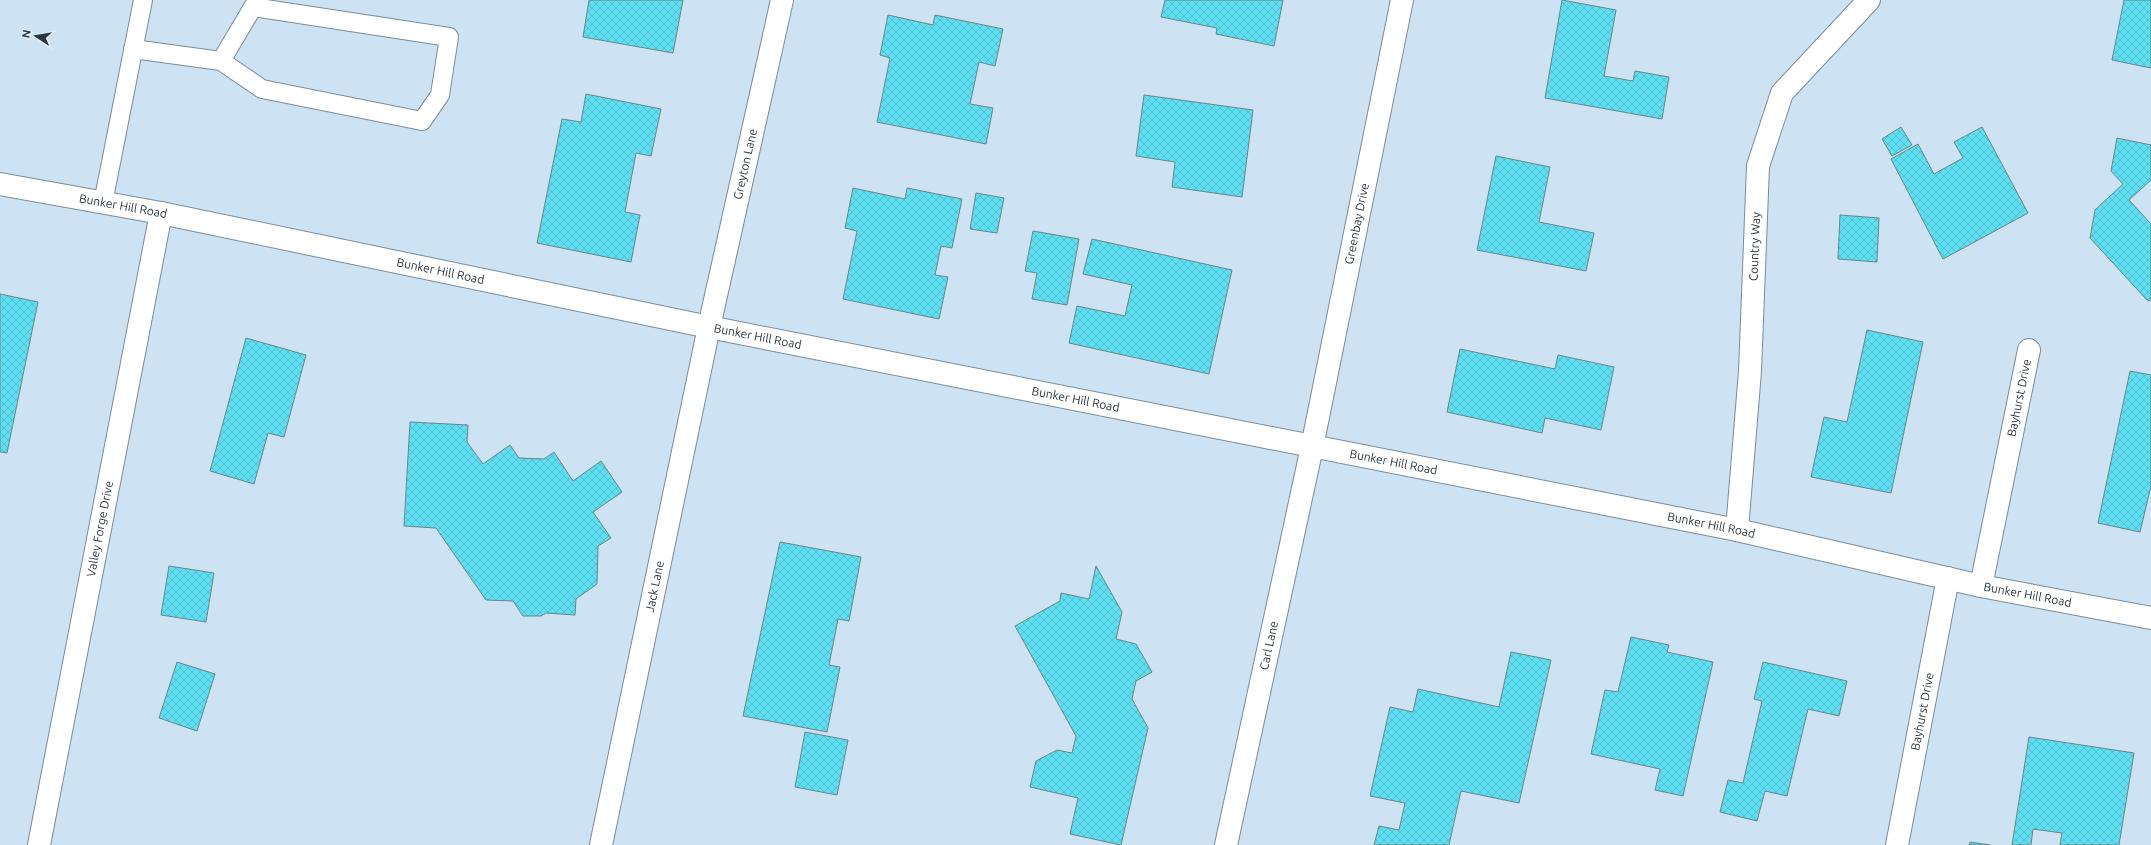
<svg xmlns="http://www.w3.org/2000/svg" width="2151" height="845" font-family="Ubuntu,sans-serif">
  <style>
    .building { fill: url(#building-cross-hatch); stroke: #6a8589 }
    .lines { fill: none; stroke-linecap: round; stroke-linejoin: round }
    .service-casing { stroke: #798c9b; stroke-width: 20 }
    .minor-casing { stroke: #798c9b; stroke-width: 24 }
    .tertiary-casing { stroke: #798c9b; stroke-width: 24 }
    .service { stroke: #fff; stroke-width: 18 }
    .minor { stroke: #fff; stroke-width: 22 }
    .tertiary { stroke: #fff; stroke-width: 22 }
    .labels { text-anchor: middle; stroke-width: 3.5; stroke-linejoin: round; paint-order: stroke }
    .street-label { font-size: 12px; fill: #2d353c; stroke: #deeefb }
  </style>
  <defs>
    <pattern id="building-cross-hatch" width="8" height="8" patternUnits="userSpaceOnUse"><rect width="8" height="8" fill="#5ddff1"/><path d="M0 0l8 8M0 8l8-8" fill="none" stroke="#51c0d0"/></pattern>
  </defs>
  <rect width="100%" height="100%" fill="#cde2f2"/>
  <g class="building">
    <path d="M589,0H683L673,53L583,37Z"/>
    <path d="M1165,0H1283L1274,46L1216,34L1217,28L1161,17Z"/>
    <path d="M1562,0L1616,10L1604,76L1633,81L1635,71L1669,77L1662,119L1545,98Z"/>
    <path d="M2124,0H2151V68L2112,60Z"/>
    <path d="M888,15L933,25L935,15L1003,29L995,66L979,62L970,104L993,108L986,144L877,122L890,58L880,55Z"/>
    <path d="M586,94L661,109L651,156L636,153L625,212L640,215L631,262L537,243L562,119L581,122Z"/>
    <path d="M1144,95L1253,110L1242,197L1172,187L1175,162L1136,156Z"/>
    <path d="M1901,127L1912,145L1892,156L1882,139Z"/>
    <path d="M1982,127L2028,213L1943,259L1891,159L1918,144L1934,174L1963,158L1954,142Z"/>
    <path d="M2117,138L2151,145V180L2129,200L2151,224V301L2147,300L2090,238L2095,210L2123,184L2111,171Z"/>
    <path d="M1496,156L1550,167L1539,222L1594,233L1586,271L1477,250Z"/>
    <path d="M853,188L905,199L907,188L962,199L952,248L941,246L935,275L948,277L939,319L843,299L857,231L845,228Z"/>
    <path d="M976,193L1004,198L997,233L970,229Z"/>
    <path d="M1840,215L1879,218L1877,262L1838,259Z"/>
    <path d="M1033,231L1079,239L1067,305L1032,299L1037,273L1025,271Z"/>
    <path d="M1092,239L1232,270L1209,374L1069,343L1077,306L1125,316L1132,285L1083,274Z"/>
    <path d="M0,294L38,302L7,453L0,452Z"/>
    <path d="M1867,330L1923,342L1891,493L1811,477L1824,417L1847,422Z"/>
    <path d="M246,338L306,355L284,437L268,433L254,484L210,471Z"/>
    <path d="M1460,349L1555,369L1558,355L1614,367L1601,430L1545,418L1542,433L1447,412Z"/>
    <path d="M2130,371L2151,375V486L2140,532L2098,523Z"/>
    <path d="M410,422L468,425L467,442L483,464L510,445L519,458L544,459L554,452L573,481L601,461L622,492L593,512L611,538L598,546L597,584L576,599L575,615L546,613L541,616H523L513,601L486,600L436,528L404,526Z"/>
    <path d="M780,542L861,557L849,621L838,619L829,665L840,667L827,732L743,716Z"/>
    <path d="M169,566L214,573L206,622L161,615Z"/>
    <path d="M1096,566L1122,612L1116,639L1136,644L1152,672L1136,681L1132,699L1148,728L1121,845L1070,834L1078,798L1030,787L1036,761L1057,750L1072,753L1076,736L1015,626L1060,601L1061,593L1089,599Z"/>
    <path d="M1631,637L1669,645L1667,652L1713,662L1683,796L1655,790L1660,769L1591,754L1605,690L1618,692Z"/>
    <path d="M1511,652L1551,660L1519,803L1461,791L1449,845H1374L1379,826L1399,830L1405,803L1370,796L1390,707L1413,712L1418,689L1499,707Z"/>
    <path d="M177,662L215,674L197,731L159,718Z"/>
    <path d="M1763,662L1847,681L1839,716L1808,709L1787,796L1765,791L1757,821L1720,812L1728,780L1743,783L1762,701L1754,699Z"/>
    <path d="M805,732L848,740L837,795L795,787Z"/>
    <path d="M2029,737L2134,753L2119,845H2060L2062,833L2033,829L2031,845H2012Z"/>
    <path d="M1970,842L1990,845H1969Z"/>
  </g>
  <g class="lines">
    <g class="service-casing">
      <g id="service">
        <path d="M133,49L221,61L262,89L422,121L440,95L449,37L253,7L221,61"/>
        <path d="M103,203L143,0"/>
      </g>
    </g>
    <g class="minor-casing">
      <g id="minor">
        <path id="s1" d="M1737,530L1750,371L1758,166L1782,93L1869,0"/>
        <path id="s2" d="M1981,586L2029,350"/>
        <path id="s3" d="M39,845L161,213"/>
        <path id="s4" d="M601,845L709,327L782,0"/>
        <path id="s5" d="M1226,845L1312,447L1402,0"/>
        <path id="s6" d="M1897,845L1948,578"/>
      </g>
    </g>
    <g class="tertiary-casing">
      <g id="tertiary">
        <path id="s7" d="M0,184L161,213L709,327L1737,530L1981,586L2151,618"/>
      </g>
    </g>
    <use href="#service" class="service"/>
    <use href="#minor" class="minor"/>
    <use href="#tertiary" class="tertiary"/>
  </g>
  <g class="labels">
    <g class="street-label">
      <text dy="4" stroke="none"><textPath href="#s4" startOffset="696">Greyton Lane</textPath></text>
      <text dy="4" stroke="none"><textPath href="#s7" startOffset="125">Bunker Hill Road</textPath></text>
      <text dy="4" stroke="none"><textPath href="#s5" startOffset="635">Greenbay Drive</textPath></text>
      <text dy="4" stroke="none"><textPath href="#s1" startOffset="284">Country Way</textPath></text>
      <text dy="4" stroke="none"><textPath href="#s7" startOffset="449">Bunker Hill Road</textPath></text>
      <text dy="4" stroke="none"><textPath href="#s7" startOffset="773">Bunker Hill Road</textPath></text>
      <text dy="4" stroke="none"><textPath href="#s2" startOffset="192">Bayhurst Drive</textPath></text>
      <text dy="4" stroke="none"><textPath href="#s7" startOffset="1097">Bunker Hill Road</textPath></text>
      <text dy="4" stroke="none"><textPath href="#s7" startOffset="1421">Bunker Hill Road</textPath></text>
      <text dy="4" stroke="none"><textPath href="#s7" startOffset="1745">Bunker Hill Road</textPath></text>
      <text dy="4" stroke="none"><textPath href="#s3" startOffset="322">Valley Forge Drive</textPath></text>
      <text dy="4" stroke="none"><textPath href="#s4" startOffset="264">Jack Lane</textPath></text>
      <text dy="4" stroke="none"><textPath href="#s7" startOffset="2069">Bunker Hill Road</textPath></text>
      <text dy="4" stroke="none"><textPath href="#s5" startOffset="204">Carl Lane</textPath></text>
      <text dy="4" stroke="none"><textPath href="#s6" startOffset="136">Bayhurst Drive</textPath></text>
    </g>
  </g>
  <g transform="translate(36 36) rotate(282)" stroke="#deeefb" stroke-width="3" paint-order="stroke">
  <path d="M0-3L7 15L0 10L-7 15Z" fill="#2d353c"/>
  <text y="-6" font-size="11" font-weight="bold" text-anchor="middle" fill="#2d353c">N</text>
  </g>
</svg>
